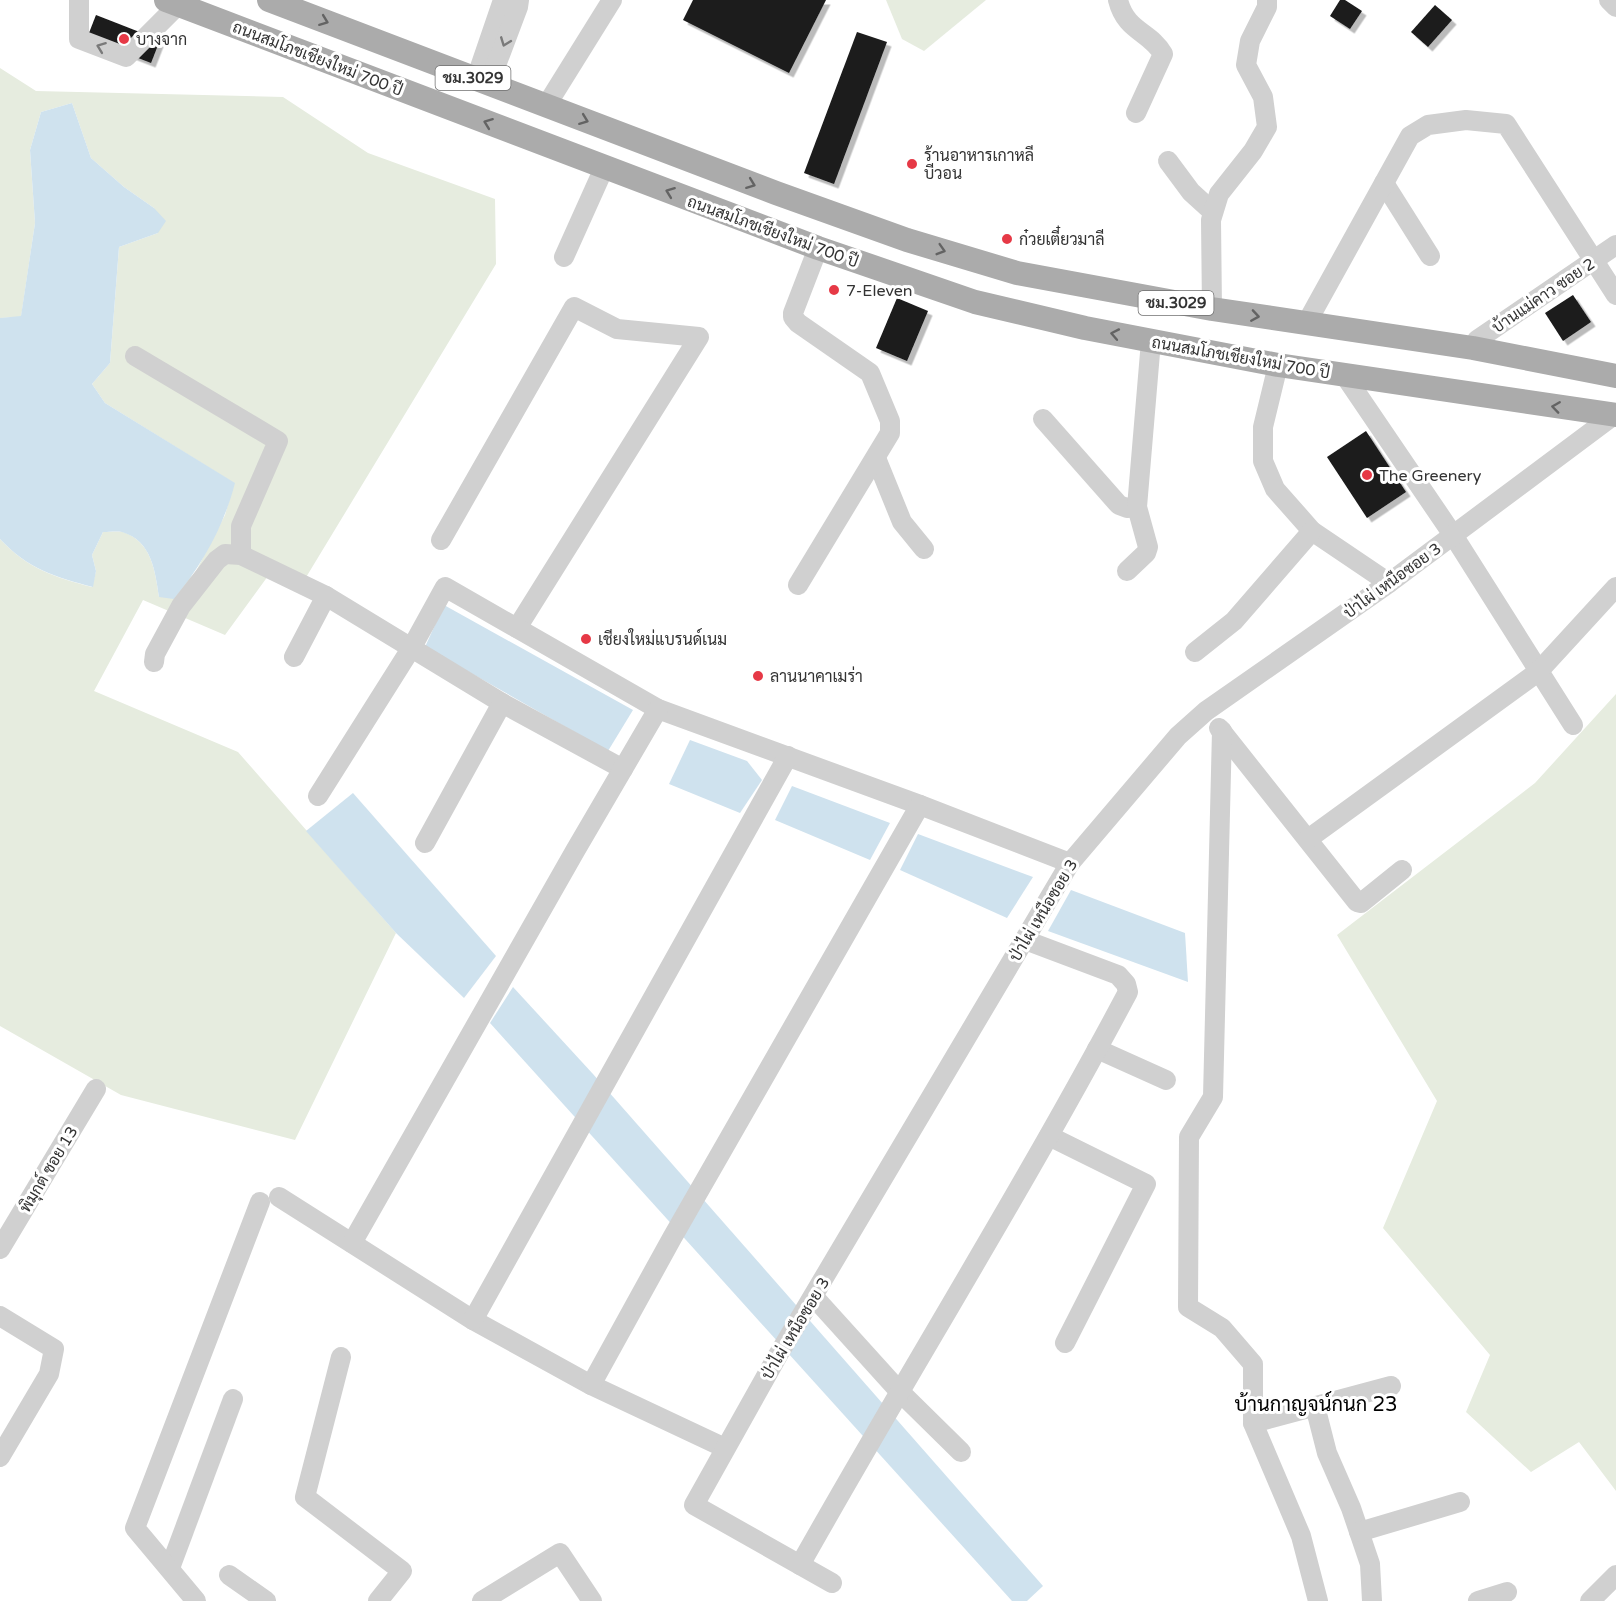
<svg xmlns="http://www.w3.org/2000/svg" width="1616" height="1601" font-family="'Varela Round',Sarabun,sans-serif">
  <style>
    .green { fill: #e6ecdf }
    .water { fill: #cfe2ee }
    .building { fill: #1a1a1a; filter: url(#shadow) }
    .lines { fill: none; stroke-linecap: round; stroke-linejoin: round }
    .minor { stroke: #d0d0d0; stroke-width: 20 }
    .major { stroke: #ababab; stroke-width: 24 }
    .oneway { stroke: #636363 }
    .oneway2 { stroke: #7a7a7a }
    .poi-dot { fill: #e63946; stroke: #fff; stroke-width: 2 }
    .labels { text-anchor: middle; stroke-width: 6; stroke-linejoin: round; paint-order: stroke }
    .shield { fill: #fff; stroke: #707070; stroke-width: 1.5 }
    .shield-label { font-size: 15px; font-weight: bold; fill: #333 }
    .poi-label { font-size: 16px; fill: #333; stroke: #fff; text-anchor: start }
    .street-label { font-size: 16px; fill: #333; stroke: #fff }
    .quarter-label { font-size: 20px; fill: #000; stroke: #fff }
  </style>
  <defs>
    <filter id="shadow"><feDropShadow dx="4.5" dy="4.5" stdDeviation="0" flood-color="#0004"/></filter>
  </defs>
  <rect width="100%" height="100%" fill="#fff"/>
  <g class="green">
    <path d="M886,0H986L924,51L902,39Z"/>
    <path d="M0,68L36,91L283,97L368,153L495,199L496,264L305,579L276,565L225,635L143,600L94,691L238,752L396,933L295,1140L121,1095L0,1026V539C28,569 54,577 92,587L96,571L92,555L103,532C109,532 117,531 123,532C152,542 155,571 159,597L194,575L225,515L234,483L105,403L92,384L110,363L119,247L158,233L154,208L124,187L91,158L72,103L41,112L30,150L35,223L21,317L0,318Z"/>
    <path d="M1616,694V1491L1579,1442L1531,1472L1466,1412L1490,1355L1383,1228L1437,1101L1337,935L1535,783Z"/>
  </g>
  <g class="water">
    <path d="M72,103L91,158L124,187L154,208L166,221L158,233L119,247L110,363L92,384L105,403L235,483C224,526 202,565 174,599L159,597C155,571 152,541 122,532C117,531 109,532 103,532L92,555L96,571L93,587C55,577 28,569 0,539V318L21,316L35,223L30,150L41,112Z"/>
    <path d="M444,605L633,710L608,751L425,647Z"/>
    <path d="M690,740L747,761L762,780L740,813L669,784Z"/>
    <path d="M792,786L890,823L870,860L775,820Z"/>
    <path d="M353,793L496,956L464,998L396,933L306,831Z"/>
    <path d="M918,834L1033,877L1007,918L900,870Z"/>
    <path d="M1071,890L1185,933L1188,982L1048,931Z"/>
    <path d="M513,987L593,1074L1043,1586L1027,1601H1012L490,1023Z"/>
  </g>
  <g class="building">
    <path d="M693,0H826L789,73L683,20Z"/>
    <path d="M1340,0H1345L1362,11L1350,29L1330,16Z"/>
    <path d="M1435,5L1452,20L1428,47L1411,32Z"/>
    <path d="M96,15L160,40L151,63L87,38Z"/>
    <path d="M857,32L887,42L834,184L804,173Z"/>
    <path d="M1573,295L1591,322L1563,341L1545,313Z"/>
    <path d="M897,298L928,311L907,361L876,348Z"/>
    <path d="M1366,431L1406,492L1367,518L1327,457Z"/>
  </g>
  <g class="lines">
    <g class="minor">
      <path d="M79,0V39L126,57L178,5"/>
      <path d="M1118,0C1126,32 1150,31 1163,54L1136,113"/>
      <path d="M1609,0L1616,7"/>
      <path d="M476,79L503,0"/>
      <path d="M489,84L518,7L519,0"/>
      <path d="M546,106L612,0"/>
      <path d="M1168,161L1191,192L1213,212"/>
      <path d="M1384,183L1430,256"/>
      <path d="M564,257L604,168"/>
      <path d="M1212,309L1211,220L1219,194L1253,151L1267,127L1263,97L1246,65L1250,41L1267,7V0"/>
      <path d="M1306,324L1410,136L1428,125L1466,120L1506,124L1616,295"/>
      <path d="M1473,348L1477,340L1616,245"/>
      <path d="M135,356L278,441L241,526V555"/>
      <path d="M1278,365L1263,427V461L1275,489L1312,531L1389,583"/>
      <path d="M1345,376L1453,535L1573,725"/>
      <path d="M1043,419L1119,505L1127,508L1137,507"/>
      <path d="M876,458L902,522L924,549"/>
      <path d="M441,540L574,307L617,329L699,337L517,628"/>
      <path d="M1127,571L1146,553L1148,547L1137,507L1151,341"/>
      <path d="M798,585L890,433V421L870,373L798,323L793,317V313L818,248"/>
      <path d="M326,596L502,703L623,769"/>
      <path d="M1195,652L1234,621L1312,531"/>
      <path d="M154,662L155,654L181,606L217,560L225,554L241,555L326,596L294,657"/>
      <path d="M1219,728L1357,902L1361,903L1402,870"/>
      <path d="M1222,731L1213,1097L1189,1137L1188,1307L1222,1328L1253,1364V1423L1391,1386"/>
      <path d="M318,796L412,647L445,587L658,709L920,805L1070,863"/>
      <path d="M1308,839L1538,672L1616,587"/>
      <path d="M425,843L502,703"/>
      <path d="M1097,1049L1166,1080"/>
      <path d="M1049,1136L1146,1184L1065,1343"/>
      <path d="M279,1197L473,1320L591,1385L725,1448"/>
      <path d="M352,1243L575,851L658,709"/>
      <path d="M0,1249L96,1089"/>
      <path d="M814,1297L899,1391L961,1452"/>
      <path d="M0,1316L54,1349L49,1374L0,1457"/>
      <path d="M473,1320L788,756"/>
      <path d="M341,1357L305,1497L402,1571L378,1601"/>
      <path d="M591,1385L672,1238L920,805"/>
      <path d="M1315,1406L1327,1453L1351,1508L1370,1564L1372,1601"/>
      <path d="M1253,1423L1301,1536L1318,1601"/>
      <path d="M1359,1532L1460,1502"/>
      <path d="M800,1565C908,1373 1025,1186 1128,992L1126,984L1118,975L1025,940"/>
      <path d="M170,1568L233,1399"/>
      <path d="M229,1575L266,1601"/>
      <path d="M832,1583L694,1505L778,1355L1070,863L1178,736L1206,711L1389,583L1614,415"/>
      <path d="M196,1601L135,1528L260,1202"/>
      <path d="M482,1601L560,1553L592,1601"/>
      <path d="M1478,1601L1507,1592"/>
      <path d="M1590,1601L1616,1575"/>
    </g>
    <g class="major">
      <path d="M166,0L818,248L975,302L1085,328L1278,365L1616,415"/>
      <path d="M269,0L776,193L907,240L1017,273L1212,309L1473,348L1616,376"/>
    </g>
  </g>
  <defs><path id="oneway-chevron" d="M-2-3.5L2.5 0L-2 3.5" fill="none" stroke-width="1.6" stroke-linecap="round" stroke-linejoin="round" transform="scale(1.5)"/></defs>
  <g class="oneway">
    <use href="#oneway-chevron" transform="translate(324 21) rotate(21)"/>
    <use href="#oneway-chevron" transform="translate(584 120) rotate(21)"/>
    <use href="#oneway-chevron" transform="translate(488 123) rotate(-159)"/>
    <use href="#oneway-chevron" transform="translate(751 184) rotate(21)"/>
    <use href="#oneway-chevron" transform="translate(670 192) rotate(-159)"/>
    <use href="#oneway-chevron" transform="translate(941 250) rotate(17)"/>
    <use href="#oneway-chevron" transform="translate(1255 316) rotate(9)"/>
    <use href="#oneway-chevron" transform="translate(1115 334) rotate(-169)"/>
    <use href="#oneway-chevron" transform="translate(1556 407) rotate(-172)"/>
  </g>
  <g class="oneway2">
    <use href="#oneway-chevron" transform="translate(505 42) rotate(111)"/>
    <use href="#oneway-chevron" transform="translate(101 47) rotate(-159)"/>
  </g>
  <g class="poi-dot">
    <circle cx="124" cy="39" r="6"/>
    <circle cx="912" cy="164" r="6"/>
    <circle cx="1007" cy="239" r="6"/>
    <circle cx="834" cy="290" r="6"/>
    <circle cx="1367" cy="475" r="6"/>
    <circle cx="586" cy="639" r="6"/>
    <circle cx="758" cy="676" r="6"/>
  </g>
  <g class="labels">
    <g class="shield">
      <rect x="435.5" y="66" width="75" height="24" rx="4.5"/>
      <rect x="1138.5" y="291" width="75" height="24" rx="4.5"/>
    </g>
    <g class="shield-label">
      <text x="473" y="83">ชม.3029</text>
      <text x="1176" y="308">ชม.3029</text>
    </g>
    <g class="poi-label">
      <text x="136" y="45">บางจาก</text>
      <text x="924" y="161">ร้านอาหารเกาหลี<tspan x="924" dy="18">บีวอน</tspan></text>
      <text x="1019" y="245">ก๋วยเตี๋ยวมาลี</text>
      <text x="846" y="296">7-Eleven</text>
      <text x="1379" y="481">The Greenery</text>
      <text x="598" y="645">เชียงใหม่แบรนด์เนม</text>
      <text x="770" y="682">ลานนาคาเมร่า</text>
    </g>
    <g class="street-label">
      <text transform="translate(318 58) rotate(21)" y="6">ถนนสมโภชเชียงใหม่ 700 ปี</text>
      <text transform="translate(773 231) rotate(20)" y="6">ถนนสมโภชเชียงใหม่ 700 ปี</text>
      <text transform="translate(1543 295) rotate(-34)" y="6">บ้านแม่คาว ซอย 2</text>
      <text transform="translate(1241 357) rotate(10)" y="6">ถนนสมโภชเชียงใหม่ 700 ปี</text>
      <text transform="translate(1392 580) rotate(-36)" y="6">ป่าไผ่ เหนือซอย 3</text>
      <text transform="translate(1043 910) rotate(-59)" y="6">ป่าไผ่ เหนือซอย 3</text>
      <text transform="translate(48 1169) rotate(-59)" y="6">พิมุกต์ ซอย 13</text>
      <text transform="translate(795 1328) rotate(-59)" y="6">ป่าไผ่ เหนือซอย 3</text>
    </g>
    <g class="quarter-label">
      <text x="1316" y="1411">บ้านกาญจน์กนก 23</text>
    </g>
  </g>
</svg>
